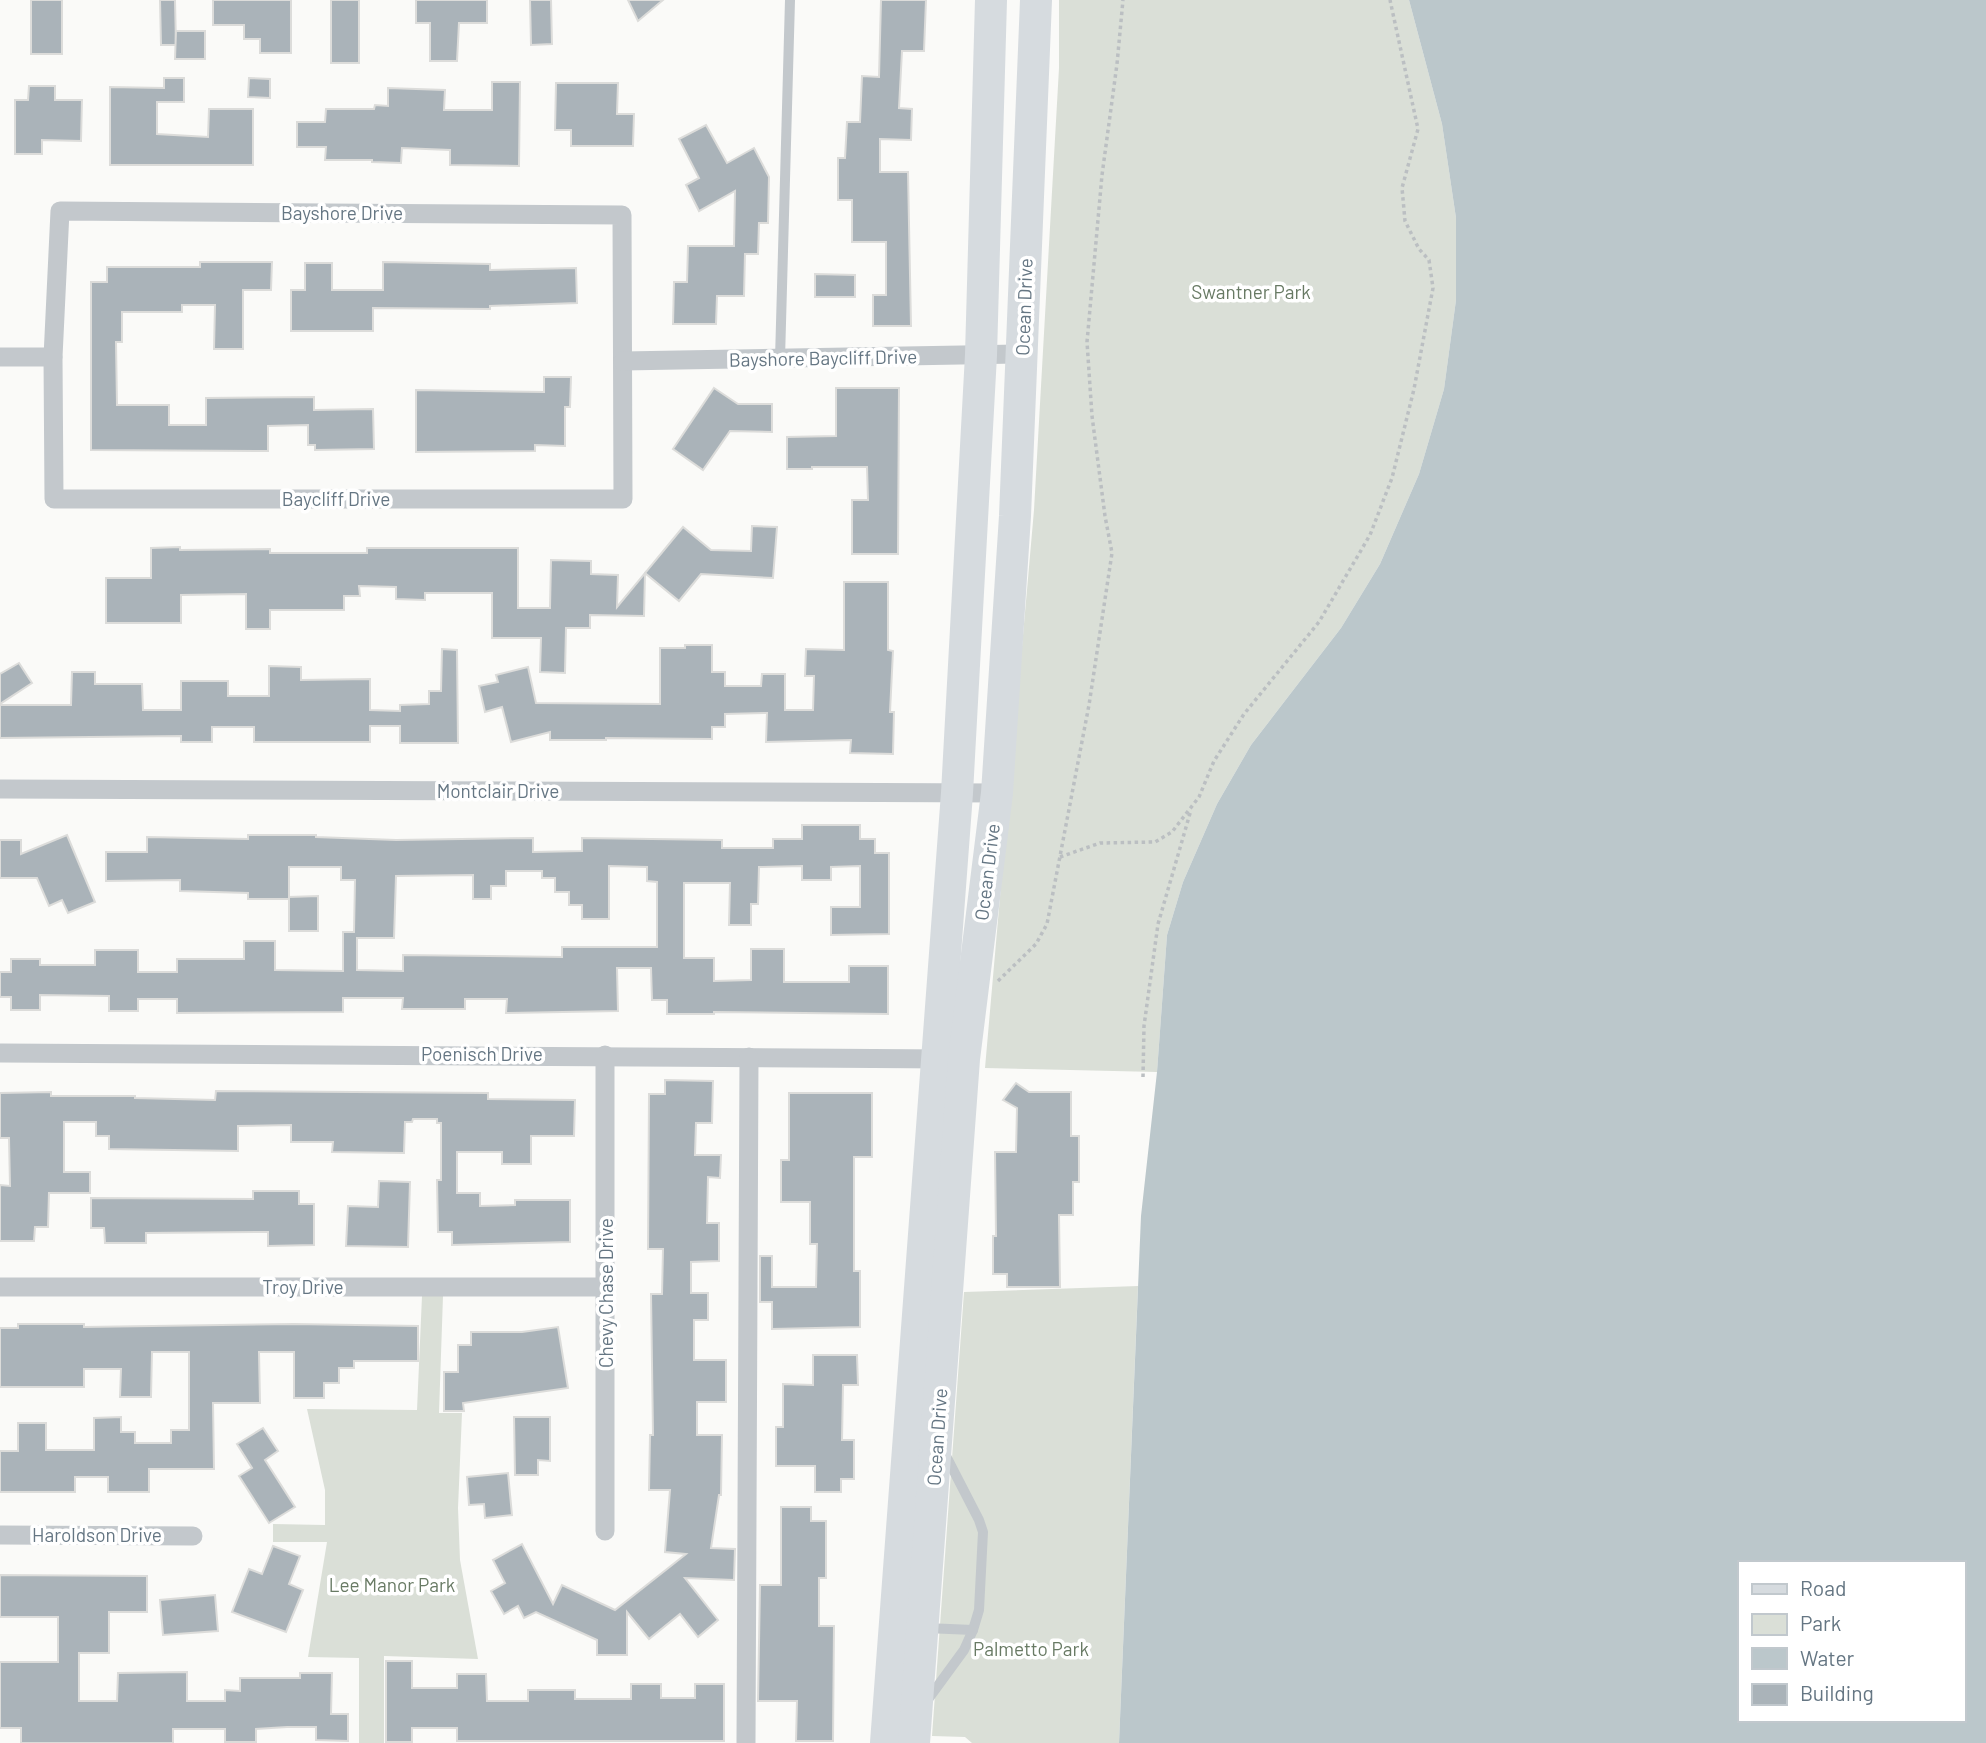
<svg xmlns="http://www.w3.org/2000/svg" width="1986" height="1743" font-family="Barlow,sans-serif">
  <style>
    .green { fill: #dadfd7 }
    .water { fill: #bbc7cb; fill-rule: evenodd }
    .building { fill: #aab3b9; stroke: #dcdcda; stroke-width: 2; fill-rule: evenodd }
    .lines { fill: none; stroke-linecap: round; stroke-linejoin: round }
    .path { stroke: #bbbfc2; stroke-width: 3.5; stroke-dasharray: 3.5 3.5; stroke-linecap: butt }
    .service { stroke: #c3c8cc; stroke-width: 10 }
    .minor { stroke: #c3c8cc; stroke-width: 19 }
    .primary { stroke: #d6dbdf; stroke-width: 32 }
    .labels { text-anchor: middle; stroke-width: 7; stroke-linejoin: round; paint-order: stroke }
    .street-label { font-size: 19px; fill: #657683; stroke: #fff }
    .park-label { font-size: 19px; fill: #687a64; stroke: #fff }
  </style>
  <rect width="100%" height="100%" fill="#fafaf8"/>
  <g class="green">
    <path d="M1059,0H1409L1442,124L1456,218V300L1444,389L1419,474L1380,564L1341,628L1251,745L1217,804L1183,882L1167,935L1157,1072L985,1068L1034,510L1059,68Z"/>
    <path d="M1138,1286L1119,1743H972L965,1737L932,1736L964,1292Z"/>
    <path d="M422,1296H443L439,1413H462L458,1508L460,1560L478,1659L384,1656V1743H359V1658L308,1657L327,1542H273V1524L325,1525V1490L307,1409L417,1410Z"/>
  </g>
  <path class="water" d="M1409,0H1986V1743H1119L1141,1216L1157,1072L1167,935L1183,882L1217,804L1251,745L1341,628L1380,564L1419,474L1444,389L1456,300V218L1442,124ZM1739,1563H1963V1720H1739Z"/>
  <g class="building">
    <rect x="31" y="0" width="31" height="54"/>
    <path d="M160,0H175L176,45H161Z"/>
    <path d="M213,0H291V53H260V39H244V25H213Z"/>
    <rect x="331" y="0" width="28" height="63"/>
    <path d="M416,0H487V23H459L457,61H430V23H416Z"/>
    <path d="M530,0H551L552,44L531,45Z"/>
    <path d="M628,0H663L638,21Z"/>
    <path d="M881,0H926L924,51H902L899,108L912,109L911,140L880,139V172H908L911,326H873V295H886V242H852V200H838V158H845L847,122H860L862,76L879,77Z"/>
    <path d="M176,31H205V59H175Z"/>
    <path d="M164,78H184V102H157V134L208,137L209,109H253V165H110V87L164,88Z"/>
    <path d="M249,78L270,79V98L248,97Z"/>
    <path d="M492,82H520L519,166L450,165V150L402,148L401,163L372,162V160H325L326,147H297V122H325L326,109H374L375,105L388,106V88L445,90L444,110H492Z"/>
    <path d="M556,83H618L617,114H634L633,146H571V130H555Z"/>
    <path d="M29,86H55V100H82L81,141L42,140V154H15V100H28Z"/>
    <path d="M706,125L727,163L754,148L769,177L768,223H759L758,254H745L744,296H717L716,324H673L674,282H687L688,246H734L735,191L699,211L686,185L699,178L679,139Z"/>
    <path d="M200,262H272L271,290H243V349H214L215,305H182V312H122V342H116L117,405H169V425H206V398L314,397V410L373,409L374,449L315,450V445H308V425L268,426V451L91,450V282H107V267H200Z"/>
    <path d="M383,262L490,264V270L576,268L577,303L490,306V309L373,308V331H291V290H305V263H332V290H383Z"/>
    <path d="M815,274L855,275V297H815Z"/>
    <path d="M544,377H571L570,407H565V446L535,445V451L416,452V390L544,392Z"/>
    <path d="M714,388L738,404H772V432L730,431L703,470L673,449Z"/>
    <path d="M836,388H899L898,554H852V500H868L867,467H812V469H787V437L836,436Z"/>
    <path d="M752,526L777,527L773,578L701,574L679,601L645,573L683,527L711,550L751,551Z"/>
    <path d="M180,547V550L270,549V553H367V548H518V608H550L551,560L591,561V574L618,575L617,607L645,573L644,616L590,615V628H566L565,673L540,672L541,638H492V593H425V600L396,599V587L359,586L360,596H344V610H270V629H246V594L181,595V623H106V578H151V548Z"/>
    <path d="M844,582H888V650L893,651L890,712H894L893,754L850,753L851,740L766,742L767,713L725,714V727H712V739L606,738V740H550V732L511,742L502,707L485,712L479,686L498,682L496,675L528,667L536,703L660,704V648H685V645H712V672H725V686H761L762,674H785V710H813L814,676H805L806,649L844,650Z"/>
    <path d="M442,649L457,650L458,743H400V726H370V742H254V727H212V742H181V736L0,738V705H71L72,672H95V684H142L143,710H181V681H228V696H269V666L301,667V680L370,679V710L400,711V705L429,704V691H441Z"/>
    <path d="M19,663L32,683L0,704V674Z"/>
    <path d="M802,825H860V839H875V853H889V934L831,935V907H860V866L831,867V880H802V866L759,867L758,904H751V925H729L730,883H684V958H714V981L751,980V949H784V982H849V966H888V1014L714,1012V1014H667V1000H652L651,968H617L618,1011L506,1013L507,999H465V1009H402L403,998H343V1012L177,1013V999H138V1011H109V996L40,995V1010H11V997H0V972H11V959H40V965H95V950H138V972H177V959H244V941H275V970L343,971V932H354L355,880H341V867H289V899H248V893L180,891V880L106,881V852H147V837L248,839V835H316V837L396,840L533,838V852L582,851V838L722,840V848H773V839H802ZM609,866L647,867V881L657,882V947H562V957L403,955V971L357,970V938H394L396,876L473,875V899H491V886H506V871H542V878H555V892H569V905H582V919H609Z"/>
    <path d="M67,835L95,902L68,913L62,900L49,906L37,878H0V840H21V854Z"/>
    <path d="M318,896V931H289V897Z"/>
    <path d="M665,1080L713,1081L712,1123H696L695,1155H721L720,1178L708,1177L707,1223H719V1261L691,1262V1293H708V1320H694V1360H726V1402H697V1435H722L721,1495H719L711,1548L735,1549L734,1580L685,1578L718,1620L698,1637L680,1614L649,1639L627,1612V1655H597V1640L536,1612L524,1618L518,1606L504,1614L491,1591L505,1583L493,1560L522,1544L553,1604L562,1585L615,1610L686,1554L665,1552L670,1490H649L650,1435H653L651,1294H662L663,1249H648L649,1094H665Z"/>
    <path d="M1016,1083L1029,1092H1071V1136H1079V1182H1073V1215H1059L1060,1287H1007V1274H993V1236H996L995,1152H1016L1017,1108L1003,1100Z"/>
    <path d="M216,1091L488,1093V1099L575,1100L574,1136H531V1164H502V1152H457V1193H480V1206L515,1205V1200H570V1242L452,1245V1232H438L437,1180H441V1123H437V1119H413L412,1122H405L404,1153L332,1152L333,1142H291V1125L238,1126V1151L109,1149V1136H96V1122H64V1172H90V1193H49L48,1227H35L34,1241H0V1185L10,1186L9,1138H0V1093L51,1092V1096H135V1098L215,1100Z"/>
    <path d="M789,1093H872V1157H854V1271H860V1327L772,1329V1302H760V1256H772V1287H816L817,1244H810V1202H781V1160H789Z"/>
    <path d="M379,1181L410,1182L408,1247L346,1246L348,1206L378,1207Z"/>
    <path d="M253,1191H299V1204H314V1245L268,1246V1232L146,1233V1243H105L104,1228H91V1198L253,1199Z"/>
    <path d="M18,1324H84V1327L294,1324L418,1326V1361H354V1368H339V1383H324V1398H294V1352H259L260,1403H213L214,1469H149V1492H108V1477H75V1492H0V1451H18V1423H46V1450H94V1418L121,1417V1432H135V1443H171V1430H189V1352H152L151,1397H120L121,1369H84V1387H0V1328H18Z"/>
    <path d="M558,1327L568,1388L463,1403L464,1411H444V1372H458V1345H471V1332H522Z"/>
    <path d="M813,1355H857L858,1385H843L842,1440H854V1479H841V1492H815V1466H776V1427H783V1384L813,1385Z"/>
    <path d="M514,1417H550V1461L538,1460V1475H515Z"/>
    <path d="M263,1428L278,1451L265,1460L295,1507L269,1523L239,1476L252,1468L237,1444Z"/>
    <path d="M508,1473L512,1515L485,1518L484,1504L469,1505L467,1477Z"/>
    <path d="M781,1507H811V1521H826V1578H819V1626H834L833,1741H796L797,1701H758L760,1585H781Z"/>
    <path d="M273,1546L300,1556L289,1584L303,1590L286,1632L232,1612L249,1569L262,1574Z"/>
    <path d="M0,1575L147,1576V1612H109V1653H79V1701H117L118,1673L187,1672V1701H225V1690L240,1691V1678H300V1673H332L331,1714H348V1741L316,1740V1727H287L256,1729V1742H225V1729H173V1743H21V1728H0V1662H58V1617H0Z"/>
    <path d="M215,1595L218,1631L163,1635L160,1600Z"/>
    <path d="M386,1661H412V1688H457V1674H486L487,1701H528V1690H575V1699H631V1684H661V1698H695V1684H724V1741H457V1728H412V1742H386Z"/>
  </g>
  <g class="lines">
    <g class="path">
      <path d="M1060,857L1100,843L1155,842L1172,832L1199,797L1214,761L1244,714L1319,622L1370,535L1392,478L1414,389L1433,288L1429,260L1419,249L1405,221L1402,188L1418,129L1390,0"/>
      <path d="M998,981L1036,944L1047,924L1089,705L1112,553L1105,516L1092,416L1087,342L1102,175L1117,64L1123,0"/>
      <path d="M1143,1077L1144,1026L1158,924L1191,810"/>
    </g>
    <g class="service">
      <path d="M780,359L790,0"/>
      <path d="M926,1628L973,1630"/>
      <path d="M926,1702L964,1650L973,1630L979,1610L983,1532L979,1520L945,1454"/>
    </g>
    <g class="minor">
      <path d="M60,211L622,215L623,499H54L53,357Z"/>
      <path d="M0,357H53"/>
      <path d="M623,361L1023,354"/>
      <path d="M0,789L997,793"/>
      <path d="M0,1053L947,1059"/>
      <path d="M0,1287H606"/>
      <path d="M605,1531V1055"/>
      <path d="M0,1535L193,1536"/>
      <path d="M746,1743L749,1057"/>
    </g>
    <g class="primary">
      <path d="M886,1743L957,793L981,355L991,0"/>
      <path d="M914,1743L964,1059L997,793L1015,516L1036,0"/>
    </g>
  </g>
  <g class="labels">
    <g class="street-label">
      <text x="342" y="220">Bayshore Drive</text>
      <text transform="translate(1024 307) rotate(-88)" y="7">Ocean Drive</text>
      <text transform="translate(823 358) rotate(-1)" y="7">Bayshore Baycliff Drive</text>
      <text x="336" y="506">Baycliff Drive</text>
      <text x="498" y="798">Montclair Drive</text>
      <text transform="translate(987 872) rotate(-83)" y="7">Ocean Drive</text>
      <text x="482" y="1061">Poenisch Drive</text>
      <text x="303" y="1294">Troy Drive</text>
      <text transform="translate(606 1293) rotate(-90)" y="7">Chevy Chase Drive</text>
      <text transform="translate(937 1437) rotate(-86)" y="7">Ocean Drive</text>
      <text x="97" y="1542">Haroldson Drive</text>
    </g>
    <g class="park-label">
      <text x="1251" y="299">Swantner Park</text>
      <text x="392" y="1592">Lee Manor Park</text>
      <text x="1031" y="1656">Palmetto Park</text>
    </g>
  </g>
  <rect x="1738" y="1561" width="228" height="161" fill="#ffffff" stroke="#c1c8cd" stroke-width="2"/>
  <rect x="1752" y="1584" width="35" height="10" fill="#d6dbdf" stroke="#c1c8cd" stroke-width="2"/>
  <text x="1800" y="1596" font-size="21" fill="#657683">Road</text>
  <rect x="1752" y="1614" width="35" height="21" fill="#dadfd7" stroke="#c1c8cd" stroke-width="2"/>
  <text x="1800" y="1631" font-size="21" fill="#657683">Park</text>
  <rect x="1752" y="1648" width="35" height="21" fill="#bbc7cb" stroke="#c1c8cd" stroke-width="2"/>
  <text x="1800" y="1666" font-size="21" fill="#657683">Water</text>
  <rect x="1752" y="1684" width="35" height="21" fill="#aab3b9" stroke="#c1c8cd" stroke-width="2"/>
  <text x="1800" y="1701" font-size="21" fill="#657683">Building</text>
</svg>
